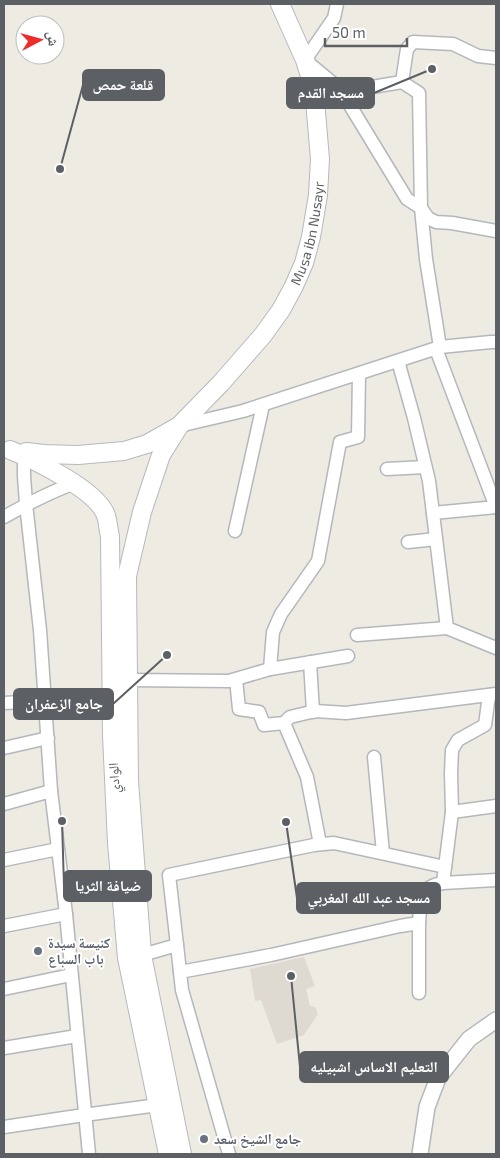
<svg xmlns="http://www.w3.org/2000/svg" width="500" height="1158" font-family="'Exo 2','Noto Naskh Arabic',sans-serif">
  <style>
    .education { fill: #dfdad1 }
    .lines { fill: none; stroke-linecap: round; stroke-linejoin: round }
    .minor-casing { stroke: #b4b7bb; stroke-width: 15 }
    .tertiary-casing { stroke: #b4b7bb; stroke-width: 18 }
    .secondary-casing { stroke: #b5b9be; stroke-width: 20 }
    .minor { stroke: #fff; stroke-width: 12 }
    .tertiary { stroke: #fff; stroke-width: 15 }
    .secondary { stroke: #fff; stroke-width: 18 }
    .worship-dot { fill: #6b7280; stroke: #fff; stroke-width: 2 }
    .labels { text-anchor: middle; stroke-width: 4; stroke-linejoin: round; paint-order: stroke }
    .street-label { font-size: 14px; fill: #5c6064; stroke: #fff }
    .worship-label { font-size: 14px; font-weight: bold; fill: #5b616d; stroke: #fff; text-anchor: start }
    .leader { fill: none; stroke: #5c6064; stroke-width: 2 }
    .callout-dot { fill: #5c6064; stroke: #fff; stroke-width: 2 }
    .callout { fill: #5c6064; stroke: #5c6064; stroke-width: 2 }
    .callout-label { font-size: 15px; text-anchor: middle; font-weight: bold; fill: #fff }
  </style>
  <rect width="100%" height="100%" fill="#eeebe3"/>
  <path class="education" d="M304,957L315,986L306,989L310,1006L315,1007L318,1014L304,1035L277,1044L261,1000L255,1001L250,969Z"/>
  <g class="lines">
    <g class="minor-casing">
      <g id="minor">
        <path d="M496,58L478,56L453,44L413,42L407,49L402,82L419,93L421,208L428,218L436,222L452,223L496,231"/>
        <path d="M342,92L402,82"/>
        <path d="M440,347L491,342H496"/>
        <path d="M436,349L496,507"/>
        <path d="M398,361L414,418L429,481L447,628L496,648"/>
        <path d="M179,426L243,411L440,347L426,259L421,208L407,199L340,89L305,60L334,18L337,4"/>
        <path d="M24,456V476L26,504L40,630L51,791L66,914L89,1154"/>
        <path d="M387,469L425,467"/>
        <path d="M433,513L496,507"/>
        <path d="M4,517C27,504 50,492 75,483"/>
        <path d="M235,531L263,405"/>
        <path d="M408,542L436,539"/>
        <path d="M357,635L447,628"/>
        <path d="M310,662L313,712"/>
        <path d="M270,669L348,656"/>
        <path d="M236,679L239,709L259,712L264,725L284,723L290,717L315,711L346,713L496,694"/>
        <path d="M128,680L229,681L270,669L273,632L281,614L318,561L340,442L358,437L359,374"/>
        <path d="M4,703L111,697"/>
        <path d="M284,723L307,777L320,844"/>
        <path d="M4,748L48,738"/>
        <path d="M374,757L383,853"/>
        <path d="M4,804L51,791"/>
        <path d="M496,806L452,812L443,883L496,880"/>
        <path d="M452,812L451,773L452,750L458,740L485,725L489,695"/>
        <path d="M4,860L58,849"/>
        <path d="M419,923V993"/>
        <path d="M4,926L66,914"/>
        <path d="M177,945L169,875L314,845L334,843L445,867"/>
        <path d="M142,955L177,945L182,990L229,1154"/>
        <path d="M180,972L271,955L400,926L419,923C421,902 417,887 443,883"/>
        <path d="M4,989L71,975"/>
        <path d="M4,1048L77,1036"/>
        <path d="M4,1127L84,1115L158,1105"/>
      </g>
    </g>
    <g class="tertiary-casing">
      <path id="tertiary" d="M420,1154L427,1107L438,1078L469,1039L496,1020"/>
    </g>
    <g class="secondary-casing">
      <g id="secondary">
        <path d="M179,426L161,455L142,512L127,576L129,781L142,955L182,1154"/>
        <path d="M10,450C35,460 94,489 105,513C108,519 108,529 110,536L112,735L117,843L127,958L168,1154"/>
        <path id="s1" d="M26,452L44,454L78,455L124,451L147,444L179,426L221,383L263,335L281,310L294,286L304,263L311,237L318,195L320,159L314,89L305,60L280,4"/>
      </g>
    </g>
    <use href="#minor" class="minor"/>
    <use href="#tertiary" class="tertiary"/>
    <use href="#secondary" class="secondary"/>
  </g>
  <g class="worship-dot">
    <circle cx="38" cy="951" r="5"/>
    <circle cx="204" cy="1139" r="5"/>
  </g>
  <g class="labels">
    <g class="street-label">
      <text dy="5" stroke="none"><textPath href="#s1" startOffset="396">Musa ibn Nusayr</textPath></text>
      <text transform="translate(114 778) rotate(-93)" y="5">الوادي</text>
    </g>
    <g class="worship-label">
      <text x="48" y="948">كنيسة سيدة<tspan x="48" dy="16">باب السباع</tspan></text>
      <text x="214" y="1144">جامع الشيخ سعد</text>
    </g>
  </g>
  <path class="leader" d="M60 169L83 85M432 69L374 93M167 655L113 704M62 821L64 886M286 822L297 898M291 976L300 1067"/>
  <g class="callout-dot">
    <circle cx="60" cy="169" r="5"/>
    <circle cx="432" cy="69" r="5"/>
    <circle cx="167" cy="655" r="5"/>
    <circle cx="62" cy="821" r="5"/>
    <circle cx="286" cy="822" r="5"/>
    <circle cx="291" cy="976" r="5"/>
  </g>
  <g class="callout">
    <rect x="83" y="70" width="81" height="30" rx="5"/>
    <rect x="287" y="78" width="87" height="30" rx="5"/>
    <rect x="14" y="689" width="99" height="30" rx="5"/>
    <rect x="64" y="871" width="87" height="30" rx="5"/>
    <rect x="297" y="883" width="143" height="30" rx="5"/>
    <rect x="300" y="1052" width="148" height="30" rx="5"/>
  </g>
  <g class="callout-label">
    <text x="123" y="90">قلعة حمص</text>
    <text x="331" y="98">مسجد القدم</text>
    <text x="64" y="709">جامع الزعفران</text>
    <text x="108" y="891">ضيافة الثريا</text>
    <text x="369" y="903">مسجد عبد الله المغربي</text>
    <text x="374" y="1072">التعلیم الاساس اشبیلیه</text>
  </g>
  <rect width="500" height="1158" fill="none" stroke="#5c6064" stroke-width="10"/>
  <g transform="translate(40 40) rotate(84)"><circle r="24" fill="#ffffff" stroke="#bebfc1"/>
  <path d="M0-4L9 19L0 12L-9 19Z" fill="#ec2d2c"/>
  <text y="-8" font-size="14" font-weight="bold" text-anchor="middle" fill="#5c6064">ش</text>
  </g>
  <path d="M325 38v8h82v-8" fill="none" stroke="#5c6064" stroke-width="2.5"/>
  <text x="332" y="38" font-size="15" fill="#5c6064" stroke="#ffffff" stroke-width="4" paint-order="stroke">50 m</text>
</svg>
